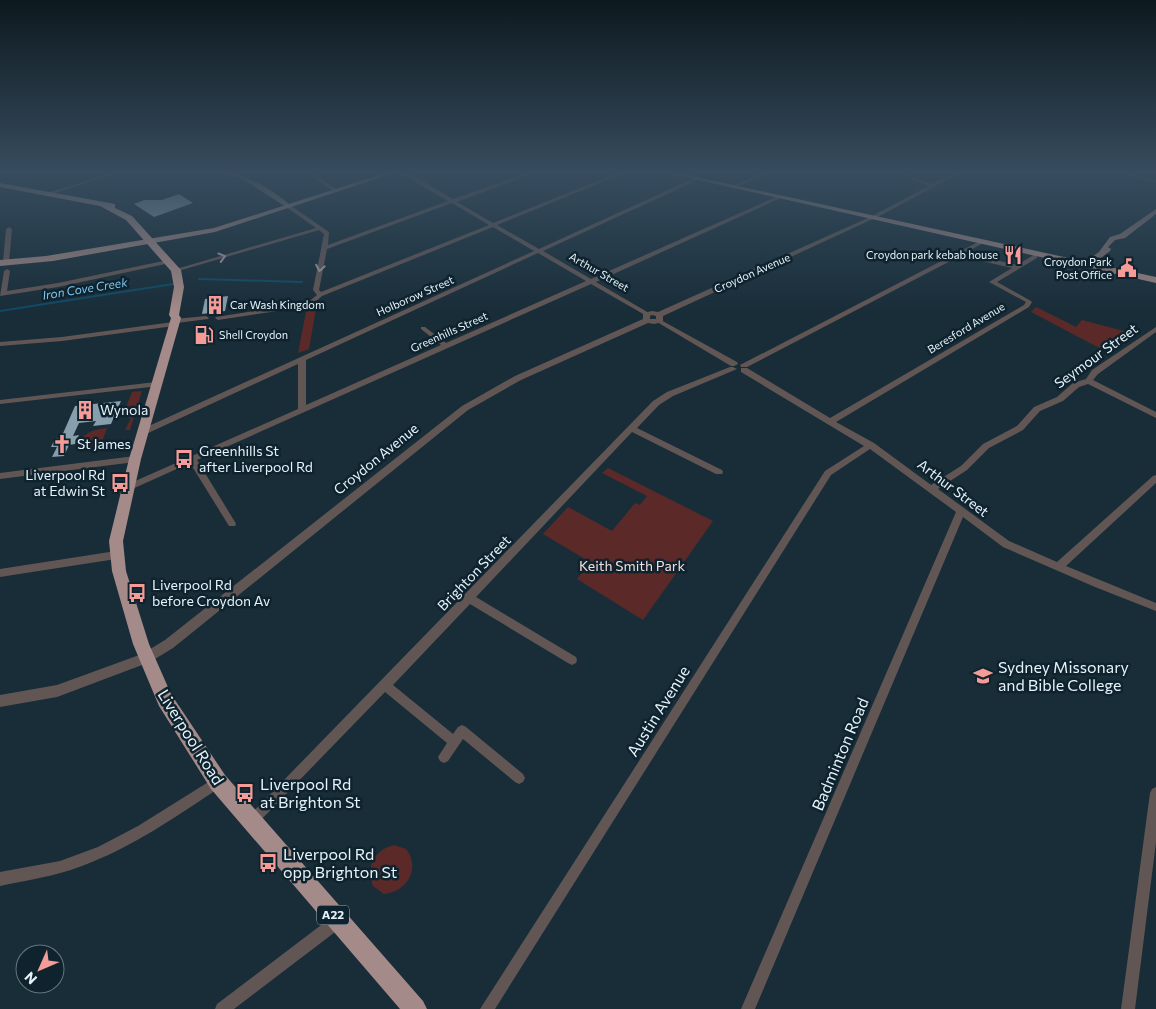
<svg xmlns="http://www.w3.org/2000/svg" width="1156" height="1009" font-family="Commissioner,sans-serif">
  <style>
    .green { fill: #5c2929 }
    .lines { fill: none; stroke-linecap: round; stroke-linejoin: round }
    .stream { stroke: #0e4a65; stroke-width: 2 }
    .building { fill: #879fad }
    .minor { fill: #625655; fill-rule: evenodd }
    .tertiary { fill: #625655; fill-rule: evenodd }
    .secondary { fill: #816f6e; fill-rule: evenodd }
    .primary { fill: #998280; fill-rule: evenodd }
    .trunk { fill: #a48a88; fill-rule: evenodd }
    .oneway { stroke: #9d9da0 }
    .labels { text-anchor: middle; stroke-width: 5; stroke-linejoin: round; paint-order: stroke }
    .far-poi-label { font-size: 11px; fill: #e6f3fb; stroke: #0e232e; text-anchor: end }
    .far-street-label { font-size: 11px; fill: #e6f3fb; stroke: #0e232e }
    .far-water-label { font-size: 12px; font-style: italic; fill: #80c8f1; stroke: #0e232e }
    .shield { fill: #0e232e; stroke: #a5b5be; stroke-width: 1 }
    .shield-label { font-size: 12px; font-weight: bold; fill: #e6f3fb }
    .street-label { font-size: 14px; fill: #e6f3fb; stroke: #0e232e }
    .poi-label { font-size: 14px; fill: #e6f3fb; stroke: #0e232e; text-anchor: start }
    .park-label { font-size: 14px; fill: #f7dcda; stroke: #0e232e }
    .near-poi-label { font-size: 16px; fill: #e6f3fb; stroke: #0e232e; text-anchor: start }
    .near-street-label { font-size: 16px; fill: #e6f3fb; stroke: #0e232e }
  </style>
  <rect width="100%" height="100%" fill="#182d38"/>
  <g class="green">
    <path d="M317,303L309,349L298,353L306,312L304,310Z"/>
    <path d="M1036,307L1076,327L1082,320L1135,334L1109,353L1031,312Z"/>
    <path d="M142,391L130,430H125L131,418H128L130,414L123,415L132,392Z"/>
    <path d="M107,428L100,447L75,450C83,433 90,430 107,428Z"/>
    <path d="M608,468L713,521L643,620L577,579L590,562L543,534L568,507L612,531L635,503L640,505L647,496L602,473Z"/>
    <path d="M394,845L406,849C421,868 407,892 384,894L373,886C365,867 375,849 394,845Z"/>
  </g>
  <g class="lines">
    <g class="stream">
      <path d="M199,279L302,282"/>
      <path d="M0,311L173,284"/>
    </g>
  </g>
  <g class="building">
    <path d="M179,194L193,203L154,217L134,204L144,200H162Z"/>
    <path d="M228,296L225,311L202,314L205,299Z"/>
    <path d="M121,401L111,424L93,426L96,421L79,423L73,436L79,435L75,444L69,445L64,456L52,457L57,447H51L55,439L61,438L75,406Z"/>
  </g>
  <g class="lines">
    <g class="minor">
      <path d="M114,172H120L49,195L44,194Z"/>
      <path d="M245,172H250L239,176L237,175Z"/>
      <path d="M392,172C411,170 436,190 453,199L530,172H535V173L457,202L493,223L620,172H625V173L497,225L539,249L694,178H698V180L543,251L591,279L778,196L783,197L596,282L649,313V315H645L591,284L197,460L235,522L236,524L235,526H229L190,463L130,490H124L123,488L124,486L298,409V364L146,434H140L139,432L140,430L534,251L493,227L322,296L311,306L218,320L215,318L216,317L307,303L317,295L313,290L324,234L319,230L178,271L173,270L316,228L286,207V205H290L329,232L328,245L448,201L407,177ZM452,203L489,225L321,292L319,290L327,249ZM538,253L586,281L446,343L425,327H421V329L441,345L306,405V360Z"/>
      <path d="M766,172H771L734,188L729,187Z"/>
      <path d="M893,172H898L932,184L957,172H962L874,219H870V217L929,186Z"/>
      <path d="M1119,172H1125L1156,180V183Z"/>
      <path d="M314,174L338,190V192H334L312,176V175Z"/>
      <path d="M9,227L12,229L9,262L6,264L3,262L6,229Z"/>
      <path d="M980,241L985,242L965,253L1017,265L1032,256L1034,253H1038L1037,258L997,282L1031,301L1032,302L1029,307L836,422L874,443L931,485L961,466L983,444L1017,426L1034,407L1057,397L1073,383L1086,379L1092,370L1156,327V332L1098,374L1093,380L1156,412V418L1088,384L1079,387L1063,401L1040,411L1023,430L989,448L967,470L938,489L1009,541L1057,562L1153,476L1156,475V483L1066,566L1156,603V611L1095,587L1003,547L963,517L755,1009H741L956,512L870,449L831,475L495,1009H480L825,471L864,446L741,372V368H747L830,418L1024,305L1026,302L989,282L1012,268L960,256L747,367H741L740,365Z"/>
      <path d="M168,260L170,261V263L58,287L0,296L4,271L7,269L10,271L7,291L58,283Z"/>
      <path d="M206,316L209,318L208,319L177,323L176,325L174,326L62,341L0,346V342L62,337L173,322V320L175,319Z"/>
      <path d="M659,319L737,362L738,364L734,366H731L657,322V320Z"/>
      <path d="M730,367H733L737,369L673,396L659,405L637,428L722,470L723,472L722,474H716L632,432L476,597L576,657L577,660L576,663L572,665L568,663L470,604L393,685L453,734L458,727L462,725L466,727L523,774L525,778L523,782L519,784L515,782L463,739L448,761L444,763L440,761L438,757L447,743L385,692L255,826L251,828L247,826L245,822L247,818L653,401L667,392Z"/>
      <path d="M156,382H159V386L0,404V400Z"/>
      <path d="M135,456L139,459L135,462L0,479V473Z"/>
      <path d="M116,551L119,552L121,555L119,558L116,559L0,577V569Z"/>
      <path d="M218,776L222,778L224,782L222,786C177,816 133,847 82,866C56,876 28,880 0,886V872L60,861L98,847L138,826Z"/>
      <path d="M1156,787V842L1135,1009H1121L1150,793L1152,789Z"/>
      <path d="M338,914L343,916L345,921L343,926L234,1009H215L217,1004L333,916Z"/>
    </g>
    <path class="tertiary" d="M870,217L875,218L663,316V322L654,324L648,323L521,380L468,410L173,648L150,662L57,697L0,707V695L57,685L142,654L165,640L462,406L515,376L643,319V313L652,311L658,312ZM652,315L656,316V319H650V316Z"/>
    <g class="secondary">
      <path d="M215,172C239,169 274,190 291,206L286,207L241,178Z"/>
      <path d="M1156,209V214L1125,238L1115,240L1108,247L1111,249L1110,251L1089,267H1083V263L1099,252L1110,237L1120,234Z"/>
    </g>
    <g class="primary">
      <path d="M388,172H397L215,232L53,261L0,266V260L46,256L214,228Z"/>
      <path d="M663,172H673L1156,277V283Z"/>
    </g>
    <path class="trunk" d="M0,183L115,204V208L132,216L181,270L184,287L179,315L181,318L141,459L123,541L126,571L149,644L171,694L225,775L423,1001L427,1009H400L211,789L159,706L133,644L112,571L109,541L129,459L171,318L169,315L174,287L171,271L126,220L100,206L0,187Z"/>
  </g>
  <defs><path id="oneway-chevron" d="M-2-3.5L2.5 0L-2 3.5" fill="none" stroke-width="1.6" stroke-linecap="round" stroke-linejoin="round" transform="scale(1.25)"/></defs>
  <g class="oneway">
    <use href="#oneway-chevron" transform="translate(222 257) rotate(-16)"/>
    <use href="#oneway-chevron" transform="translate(320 268) rotate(100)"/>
  </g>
  <linearGradient id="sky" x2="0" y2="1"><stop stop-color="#0d191f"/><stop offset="0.55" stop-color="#374c5e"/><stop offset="1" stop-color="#374c5e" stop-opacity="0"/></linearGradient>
  <rect width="1156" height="313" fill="url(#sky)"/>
  <defs>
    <g id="restaurant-bare" transform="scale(1.5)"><path d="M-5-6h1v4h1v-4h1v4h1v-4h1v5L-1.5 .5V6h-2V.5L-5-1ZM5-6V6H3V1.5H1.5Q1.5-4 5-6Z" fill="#f59b98" stroke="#0e232e" stroke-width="2.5" paint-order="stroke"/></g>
    <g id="civic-bare" transform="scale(1.5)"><path d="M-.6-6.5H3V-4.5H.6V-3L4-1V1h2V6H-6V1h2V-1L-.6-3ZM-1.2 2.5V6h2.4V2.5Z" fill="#f59b98" stroke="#0e232e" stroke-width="2.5" paint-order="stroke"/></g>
    <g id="building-bare" transform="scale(1.5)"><path d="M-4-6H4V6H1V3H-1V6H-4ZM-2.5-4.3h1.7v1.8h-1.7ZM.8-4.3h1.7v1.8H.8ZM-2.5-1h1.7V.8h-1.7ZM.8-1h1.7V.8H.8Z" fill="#f59b98" stroke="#0e232e" stroke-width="2.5" paint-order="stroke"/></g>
    <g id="fuel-bare" transform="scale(1.5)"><path d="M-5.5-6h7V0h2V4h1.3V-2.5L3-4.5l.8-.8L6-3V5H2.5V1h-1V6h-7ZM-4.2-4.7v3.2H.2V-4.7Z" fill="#f59b98" stroke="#0e232e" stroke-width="2.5" paint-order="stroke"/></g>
    <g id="church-bare" transform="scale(1.5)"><path d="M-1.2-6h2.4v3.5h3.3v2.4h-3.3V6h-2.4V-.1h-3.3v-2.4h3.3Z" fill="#f59b98" stroke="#0e232e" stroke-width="2.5" paint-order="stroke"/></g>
    <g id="bus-bare" transform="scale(1.5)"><path d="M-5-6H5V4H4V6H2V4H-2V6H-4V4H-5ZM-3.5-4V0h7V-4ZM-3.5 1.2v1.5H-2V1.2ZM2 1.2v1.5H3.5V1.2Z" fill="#f59b98" stroke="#0e232e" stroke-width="2.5" paint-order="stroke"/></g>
    <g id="university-bare" transform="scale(1.5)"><path d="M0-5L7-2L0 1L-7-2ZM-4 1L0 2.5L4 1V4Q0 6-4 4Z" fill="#f59b98" stroke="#0e232e" stroke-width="2.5" paint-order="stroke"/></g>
  </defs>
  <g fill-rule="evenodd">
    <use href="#restaurant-bare" x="1013" y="255"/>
    <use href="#civic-bare" x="1127" y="268"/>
    <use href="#building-bare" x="215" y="305"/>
    <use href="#fuel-bare" x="204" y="335"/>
    <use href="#building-bare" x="85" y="410"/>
    <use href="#church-bare" x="62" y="444"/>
    <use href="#bus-bare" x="184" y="459"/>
    <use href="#bus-bare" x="120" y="483"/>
    <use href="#bus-bare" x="137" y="593"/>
    <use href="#university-bare" x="983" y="676"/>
    <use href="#bus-bare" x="245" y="793"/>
    <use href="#bus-bare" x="268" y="863"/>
  </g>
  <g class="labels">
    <g class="far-poi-label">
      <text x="998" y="259">Croydon park kebab house</text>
      <text x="1112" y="266">Croydon Park<tspan x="1112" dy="13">Post Office</tspan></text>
      <text x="230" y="309" text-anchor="start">Car Wash Kingdom</text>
      <text x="219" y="339" text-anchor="start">Shell Croydon</text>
    </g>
    <g class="far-street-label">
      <text transform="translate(599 272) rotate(30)" y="4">Arthur Street</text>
      <text transform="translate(752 273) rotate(-24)" y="4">Croydon Avenue</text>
      <text transform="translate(415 296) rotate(-24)" y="4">Holborow Street</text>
      <text transform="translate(966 328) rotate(-31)" y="4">Beresford Avenue</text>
      <text transform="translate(449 332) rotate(-24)" y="4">Greenhills Street</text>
    </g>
    <g class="far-water-label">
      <text transform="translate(85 289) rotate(-9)" y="4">Iron Cove Creek</text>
    </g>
    <rect class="shield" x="317" y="905.5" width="32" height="19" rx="4"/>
    <g class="shield-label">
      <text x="333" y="919">A22</text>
    </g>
    <g class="street-label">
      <text transform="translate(1096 356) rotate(-36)" y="5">Seymour Street</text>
      <text transform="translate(376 459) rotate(-39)" y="5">Croydon Avenue</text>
      <text transform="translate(953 488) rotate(37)" y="5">Arthur Street</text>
      <text transform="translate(474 573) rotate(-46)" y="5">Brighton Street</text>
    </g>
    <g class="poi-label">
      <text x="100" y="415">Wynola</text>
      <text x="77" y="449">St James</text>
      <text x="199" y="456">Greenhills St<tspan x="199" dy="16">after Liverpool Rd</tspan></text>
      <text x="105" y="480" text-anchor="end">Liverpool Rd<tspan x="105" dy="16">at Edwin St</tspan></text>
      <text x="152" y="590">Liverpool Rd<tspan x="152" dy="16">before Croydon Av</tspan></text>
    </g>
    <g class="park-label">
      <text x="632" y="571">Keith Smith Park</text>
    </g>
    <g class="near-poi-label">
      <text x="998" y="673">Sydney Missonary<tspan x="998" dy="18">and Bible College</tspan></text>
      <text x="260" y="790">Liverpool Rd<tspan x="260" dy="18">at Brighton St</tspan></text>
      <text x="283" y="860">Liverpool Rd<tspan x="283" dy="18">opp Brighton St</tspan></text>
    </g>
    <g class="near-street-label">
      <text transform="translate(658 711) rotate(-58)" y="6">Austin Avenue</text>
      <text transform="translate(191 737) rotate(58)" y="6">Liverpool Road</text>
      <text transform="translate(840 754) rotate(-67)" y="6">Badminton Road</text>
    </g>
  </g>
  <g transform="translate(40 969) rotate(225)"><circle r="24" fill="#0e232e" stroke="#647680"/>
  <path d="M0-4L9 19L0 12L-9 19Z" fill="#f59b98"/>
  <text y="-8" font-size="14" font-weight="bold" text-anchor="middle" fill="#e6f3fb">N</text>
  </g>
</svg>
